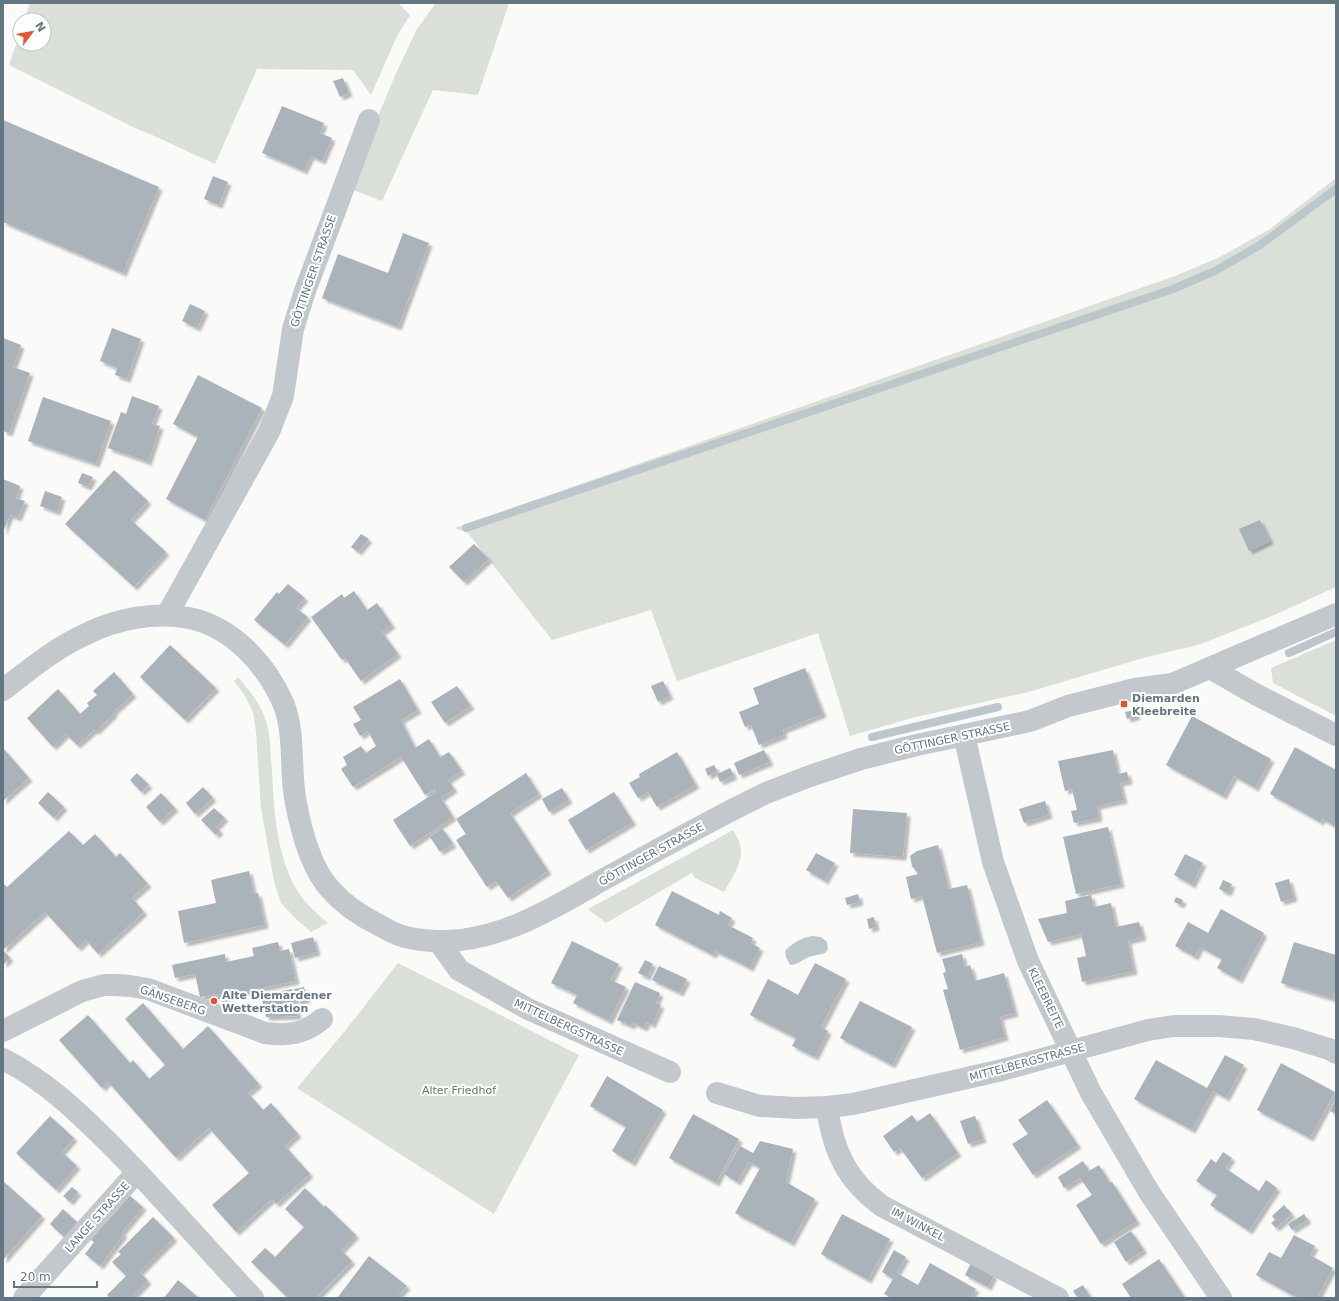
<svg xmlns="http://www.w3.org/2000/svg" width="1339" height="1301" font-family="'DejaVu Sans',sans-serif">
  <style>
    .green { fill: #dadfd7 }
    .water { fill: #bbc7cb }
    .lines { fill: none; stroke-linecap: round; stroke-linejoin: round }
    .stream { stroke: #bbc7cb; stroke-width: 8 }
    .building { fill: #aab3b9; filter: url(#shadow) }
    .minor { stroke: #c3c8cc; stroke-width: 22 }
    .poi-dot { fill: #e4572e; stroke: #fff; stroke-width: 1.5 }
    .labels { text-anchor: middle; stroke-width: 4; stroke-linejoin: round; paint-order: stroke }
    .street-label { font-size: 11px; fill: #657683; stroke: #fff }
    .poi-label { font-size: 11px; font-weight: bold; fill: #657683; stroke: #fff; text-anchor: start }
    .park-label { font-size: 11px; fill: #687a64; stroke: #fff }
  </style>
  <defs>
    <filter id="shadow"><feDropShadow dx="3.5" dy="3.5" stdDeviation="1" flood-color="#0004"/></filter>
  </defs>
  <rect width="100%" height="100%" fill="#fafaf8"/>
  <g class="green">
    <path d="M30,3H398L410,15L397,36L371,95L353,70L257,69L215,164L150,134L139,130L9,65L20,33V44H44V20H24Z"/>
    <path d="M436,3H509L478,95L433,90L382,201L348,188L397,71L417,29Z"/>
    <path d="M1336,178V587L1272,616L1198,645L1147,657L1028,692L912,718L850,736L818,633L677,681L651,610L552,640L468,533L455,528L1175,276L1220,257L1270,229Z"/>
    <path d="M1336,640V716L1273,683L1271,668Z"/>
    <path d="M238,677C248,689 260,703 265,718C271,734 270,754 272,772C274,813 277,866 304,900C311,909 320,916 328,923L311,932L294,917L281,903L274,881L261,808L256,732L253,712L245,696L234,681Z"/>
    <path d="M733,830C737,837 742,845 741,854C740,866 730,882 724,892L695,878L692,873L606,923L588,909Z"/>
    <path d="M398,963L579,1055L494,1214L297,1088L345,1031Z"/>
  </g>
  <path class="water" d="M812,936L821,937L827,942L828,949L825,953C820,955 814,955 809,957C802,960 797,965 790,965L786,957L785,951C791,944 803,937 812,936Z"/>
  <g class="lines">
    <g class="stream">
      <path d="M466,528L1173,289L1215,271L1260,245L1336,189"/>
      <path d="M1289,653L1336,632"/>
      <path d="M872,737L998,707"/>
    </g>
  </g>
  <g class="building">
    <path d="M343,78L349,93L340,97L333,81Z"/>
    <path d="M282,106L324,123L320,133L332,138L322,161L311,156L304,171L262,153Z"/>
    <path d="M3,120L159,187L123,273L3,222Z"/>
    <path d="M213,176L228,182L219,205L204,199Z"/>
    <path d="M403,233L429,243L398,327L322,298L338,254L388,273Z"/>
    <path d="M190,304L205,311L197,328L182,321Z"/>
    <path d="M112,328L141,339L127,379L115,375L117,368L100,361Z"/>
    <path d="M3,338L21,345L13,367L30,373L9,433L3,431Z"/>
    <path d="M198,375L262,408L205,520L166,499L198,437L173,424Z"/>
    <path d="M132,396L159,406L152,424L160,426L148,462L108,448L121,412L126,414Z"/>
    <path d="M43,397L111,421L96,464L28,441Z"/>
    <path d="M114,470L148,501L131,520L166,552L134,587L65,524Z"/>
    <path d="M82,473L93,477L88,487L78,483Z"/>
    <path d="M3,479L20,486L16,498L25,501L18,518L10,515L3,532Z"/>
    <path d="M45,491L62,497L57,512L40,506Z"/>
    <path d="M1260,520L1270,541L1249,551L1239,529Z"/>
    <path d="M361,534L369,539L358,552L351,547Z"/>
    <path d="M474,544L489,559L464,582L449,567Z"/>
    <path d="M288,584L305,598L296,608L308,617L285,645L254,620L277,592L279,594Z"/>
    <path d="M354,591L367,610L377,603L392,625L382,632L398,654L361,681L345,658L342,660L311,617L342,594L344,598Z"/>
    <path d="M170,645L216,688L185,720L140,677Z"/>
    <path d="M805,668L823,714L783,730L784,735L759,745L751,725L745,727L739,712L759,704L753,688Z"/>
    <path d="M114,672L133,694L113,712L114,714L96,731L94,730L77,745L66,734L53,747L27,718L58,689L80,714L89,706L87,703L97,695L93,691Z"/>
    <path d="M400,679L418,710L401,720L415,748L429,739L440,757L449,752L462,771L448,780L454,789L441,798L453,817L410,846L393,820L436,792L435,789L425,795L401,757L353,787L341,769L347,765L343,757L361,746L366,753L376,746L368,731L360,736L353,724L361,720L353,707Z"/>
    <path d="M663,681L670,696L658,702L651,686Z"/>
    <path d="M457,686L471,706L445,723L431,702Z"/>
    <path d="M1136,710L1137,716L1127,719L1125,712Z"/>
    <path d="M1192,716L1271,759L1255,788L1234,776L1223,796L1166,765Z"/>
    <path d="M1295,747L1336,770V827L1322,819L1320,822L1270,794Z"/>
    <path d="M3,748L29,778L3,801Z"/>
    <path d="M764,750L770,762L739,775L734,763Z"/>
    <path d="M1113,750L1118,774L1127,772L1129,781L1120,783L1124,800L1097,806L1099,818L1074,823L1071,811L1077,810L1072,789L1065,791L1058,761Z"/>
    <path d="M677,752L696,785L657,807L648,792L638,798L629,783L640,777L639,774Z"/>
    <path d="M714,765L717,771L708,776L705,769Z"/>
    <path d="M730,768L734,776L720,782L717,774Z"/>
    <path d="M137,773L149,785L141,792L130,780Z"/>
    <path d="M526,773L539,794L510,813L548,871L508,898L496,881L487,887L456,840L466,834L456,819Z"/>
    <path d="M203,787L213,798L195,814L186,803Z"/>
    <path d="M562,788L569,800L549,812L542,799Z"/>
    <path d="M48,792L64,807L54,818L38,803Z"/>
    <path d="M614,792L633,822L586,850L568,820Z"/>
    <path d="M161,793L175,808L160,822L146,807Z"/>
    <path d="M1045,801L1049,815L1024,823L1019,809Z"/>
    <path d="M214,808L225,818L216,827L220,831L216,835L201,820Z"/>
    <path d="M853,809L907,813L903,857L850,853Z"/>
    <path d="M1108,827L1121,884L1076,894L1063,837Z"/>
    <path d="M442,828L453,844L440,852L430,837Z"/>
    <path d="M69,831L83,845L95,834L116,857L120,853L148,884L132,898L144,912L98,954L86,940L78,948L45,912L3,950V883L7,887Z"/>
    <path d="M938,845L949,889L967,885L981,942L937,953L922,896L911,899L906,877L918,874L912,866L910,856L917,851Z"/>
    <path d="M816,853L835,863L825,881L806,870Z"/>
    <path d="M1185,854L1203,863L1192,885L1174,875Z"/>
    <path d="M249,871L254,894L258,893L265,925L184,943L178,911L216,903L211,880Z"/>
    <path d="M1289,879L1294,898L1281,902L1275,883Z"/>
    <path d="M1223,880L1232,884L1228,893L1219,889Z"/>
    <path d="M672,891L719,915L720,911L732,918L728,925L753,938L751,943L760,948L750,968L715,951L713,955L655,925Z"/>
    <path d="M858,894L860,902L847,905L845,898Z"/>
    <path d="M1091,895L1094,907L1111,903L1116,927L1139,922L1143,937L1128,941L1134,971L1082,982L1077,958L1086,956L1081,934L1048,942L1038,919L1067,913L1065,901Z"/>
    <path d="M1176,897L1183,900L1181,905L1174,902Z"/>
    <path d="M1221,909L1264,933L1239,980L1217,968L1222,959L1200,947L1195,957L1175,946L1188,922L1208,933Z"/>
    <path d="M874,917L876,927L869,929L867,919Z"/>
    <path d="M313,937L317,952L295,958L291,943Z"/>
    <path d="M572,941L619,964L611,980L626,987L609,1021L573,1003L577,995L551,983Z"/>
    <path d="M278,942L280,951L289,949L296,981L233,994L234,996L218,999L217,994L200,997L195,974L175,978L172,965L225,954L226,962L254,956L252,948Z"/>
    <path d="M1294,942L1336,955V989L1333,999L1281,983Z"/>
    <path d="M3,950L10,958L3,965Z"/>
    <path d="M962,954L965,967L970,965L975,981L1004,973L1015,1013L1000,1017L1005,1037L960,1050L943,990L948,989L943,973L946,972L942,959Z"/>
    <path d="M645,960L653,964L647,977L638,973Z"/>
    <path d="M815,963L846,979L821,1027L828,1031L815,1057L792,1046L796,1038L750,1015L768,979L798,995Z"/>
    <path d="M659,966L687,979L680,993L652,980Z"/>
    <path d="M635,982L660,993L656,1003L661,1005L652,1025L647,1022L644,1028L633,1023L631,1026L617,1020Z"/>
    <path d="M304,987L307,999L297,1002L294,989Z"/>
    <path d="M292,989L298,1016L266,1017L261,995Z"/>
    <path d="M860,1001L912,1027L892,1065L840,1038Z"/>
    <path d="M143,1003L183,1049L208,1026L259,1084L248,1093L263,1110L271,1103L298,1134L285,1146L310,1174L276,1204L272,1199L236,1232L212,1205L249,1173L209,1128L176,1158L108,1082L102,1088L59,1040L88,1015L130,1063L133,1060L149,1079L165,1065L125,1019Z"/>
    <path d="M1225,1055L1244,1065L1226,1098L1213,1091L1192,1130L1134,1099L1156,1060L1207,1088Z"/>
    <path d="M1281,1063L1335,1092L1310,1138L1257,1110Z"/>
    <path d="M607,1076L663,1110L632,1163L612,1151L626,1127L590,1106Z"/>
    <path d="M1336,1098V1114L1330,1111Z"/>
    <path d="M1047,1100L1078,1145L1033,1175L1012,1144L1028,1134L1018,1120Z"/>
    <path d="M930,1113L958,1153L922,1178L900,1148L894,1152L883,1136L912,1115L917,1122Z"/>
    <path d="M693,1114L739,1139L716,1183L669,1158Z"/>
    <path d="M50,1116L74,1138L62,1152L77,1166L56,1190L16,1153Z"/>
    <path d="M975,1116L983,1139L968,1144L960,1121Z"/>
    <path d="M760,1141L793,1149L786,1182L815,1199L791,1243L735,1213L760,1168L749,1162L737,1182L724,1174L740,1146L753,1153Z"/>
    <path d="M1223,1152L1232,1158L1225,1168L1259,1191L1266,1180L1277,1188L1249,1231L1210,1205L1217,1195L1196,1181L1211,1159L1216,1163Z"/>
    <path d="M1083,1161L1089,1171L1099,1165L1110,1183L1112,1182L1137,1221L1101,1244L1076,1205L1092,1195L1080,1178L1064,1188L1058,1177Z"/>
    <path d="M3,1181L42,1216L3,1260Z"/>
    <path d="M72,1187L78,1192L70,1202L63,1196Z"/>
    <path d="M305,1188L324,1207L325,1205L356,1235L341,1250L352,1261L316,1298H288L251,1262L265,1248L275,1257L304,1227L285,1209Z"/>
    <path d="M129,1195L143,1207L122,1232L124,1234L100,1266L85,1254L94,1242L91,1240L106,1220Z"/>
    <path d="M1284,1205L1292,1214L1276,1228L1271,1223L1275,1220L1272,1216Z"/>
    <path d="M63,1209L79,1224L66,1239L50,1224Z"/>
    <path d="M842,1214L890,1239L868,1280L821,1254Z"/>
    <path d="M1304,1214L1308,1220L1292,1230L1288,1224Z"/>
    <path d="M153,1217L174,1238L140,1272L148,1281L131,1298H110L107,1295L126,1276L112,1262L121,1254L118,1252Z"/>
    <path d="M1131,1231L1144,1250L1126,1262L1114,1242Z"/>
    <path d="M1294,1235L1315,1246L1310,1255L1333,1268L1317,1298H1298L1256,1275L1269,1252L1281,1258Z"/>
    <path d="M894,1250L906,1257L897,1273L918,1285L930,1263L976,1289L970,1298H891L884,1294L893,1279L882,1272Z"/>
    <path d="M369,1256L407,1286L399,1295L403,1298L338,1297Z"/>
    <path d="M1159,1259L1185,1298H1131L1122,1284Z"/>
    <path d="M971,1263L994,1275L988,1287L965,1275Z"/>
    <path d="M178,1280L199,1298H164Z"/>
    <path d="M1083,1285L1091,1298H1078L1073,1291Z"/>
  </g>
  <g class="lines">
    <g class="minor">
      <path d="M167,615L269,432L283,396L293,329L305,291L369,120"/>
      <path d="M1210,668L1257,695L1336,735"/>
      <path d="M3,690C29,670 54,649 84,635C115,619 155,611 189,618C233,627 267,665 284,705C295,735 290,767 295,798C300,826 310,867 330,889C343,904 359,915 377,924C384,928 391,932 399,935C411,939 425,941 438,941C499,943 555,907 606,878C648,855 690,832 732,810L766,793L810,776L861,759L917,745L1030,721L1068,706L1135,689L1172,684L1336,614"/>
      <path d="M964,735L993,862L1028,961L1091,1093L1149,1192L1221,1298"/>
      <path d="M439,942L459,970L528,1009L670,1072"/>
      <path d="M3,1031L82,991L104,985H116L130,986L148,989L265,1033C288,1036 304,1034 322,1019"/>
      <path d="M3,1059C48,1082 81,1115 116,1150C163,1198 207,1249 253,1298"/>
      <path d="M717,1093L760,1106L797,1108L827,1107L853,1104L1002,1070L1148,1030L1174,1026H1218L1254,1029L1293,1038L1329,1049L1336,1053"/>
      <path d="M827,1107C833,1150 846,1180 882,1206L1058,1298"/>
      <path d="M24,1298L137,1172"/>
    </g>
  </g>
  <g class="poi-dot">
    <rect x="1120" y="700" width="8" height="8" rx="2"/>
    <circle cx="214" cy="1001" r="4"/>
  </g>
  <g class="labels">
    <g class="street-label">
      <text transform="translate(313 271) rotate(-71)" y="4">GÖTTINGER STRASSE</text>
      <text transform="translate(952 738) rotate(-12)" y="4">GÖTTINGER STRASSE</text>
      <text transform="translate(651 854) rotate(-29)" y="4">GÖTTINGER STRASSE</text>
      <text transform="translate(1046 998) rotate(64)" y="4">KLEEBREITE</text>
      <text transform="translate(173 1000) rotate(19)" y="4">GÄNSEBERG</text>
      <text transform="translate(569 1027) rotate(25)" y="4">MITTELBERGSTRASSE</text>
      <text transform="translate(1027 1062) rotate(-15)" y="4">MITTELBERGSTRASSE</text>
      <text transform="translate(97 1217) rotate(-48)" y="4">LANGE STRASSE</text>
      <text transform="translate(918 1224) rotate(28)" y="4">IM WINKEL</text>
    </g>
    <g class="poi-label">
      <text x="1132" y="702">Diemarden<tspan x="1132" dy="13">Kleebreite</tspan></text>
      <text x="222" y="999">Alte Diemardener<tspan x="222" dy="13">Wetterstation</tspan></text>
    </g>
    <g class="park-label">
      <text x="459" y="1094">Alter Friedhof</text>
    </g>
  </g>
  <rect width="1339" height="1301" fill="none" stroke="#657683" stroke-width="8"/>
  <g transform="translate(32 32) rotate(58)"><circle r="19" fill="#ffffff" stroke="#c1c8cd"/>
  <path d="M0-3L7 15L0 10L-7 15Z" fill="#e4572e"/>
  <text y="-6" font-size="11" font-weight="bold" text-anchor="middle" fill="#657683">N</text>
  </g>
  <path d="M14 1281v6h83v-6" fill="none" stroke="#657683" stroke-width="2"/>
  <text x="20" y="1281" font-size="12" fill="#657683" stroke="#ffffff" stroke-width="3" paint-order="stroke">20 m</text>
</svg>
